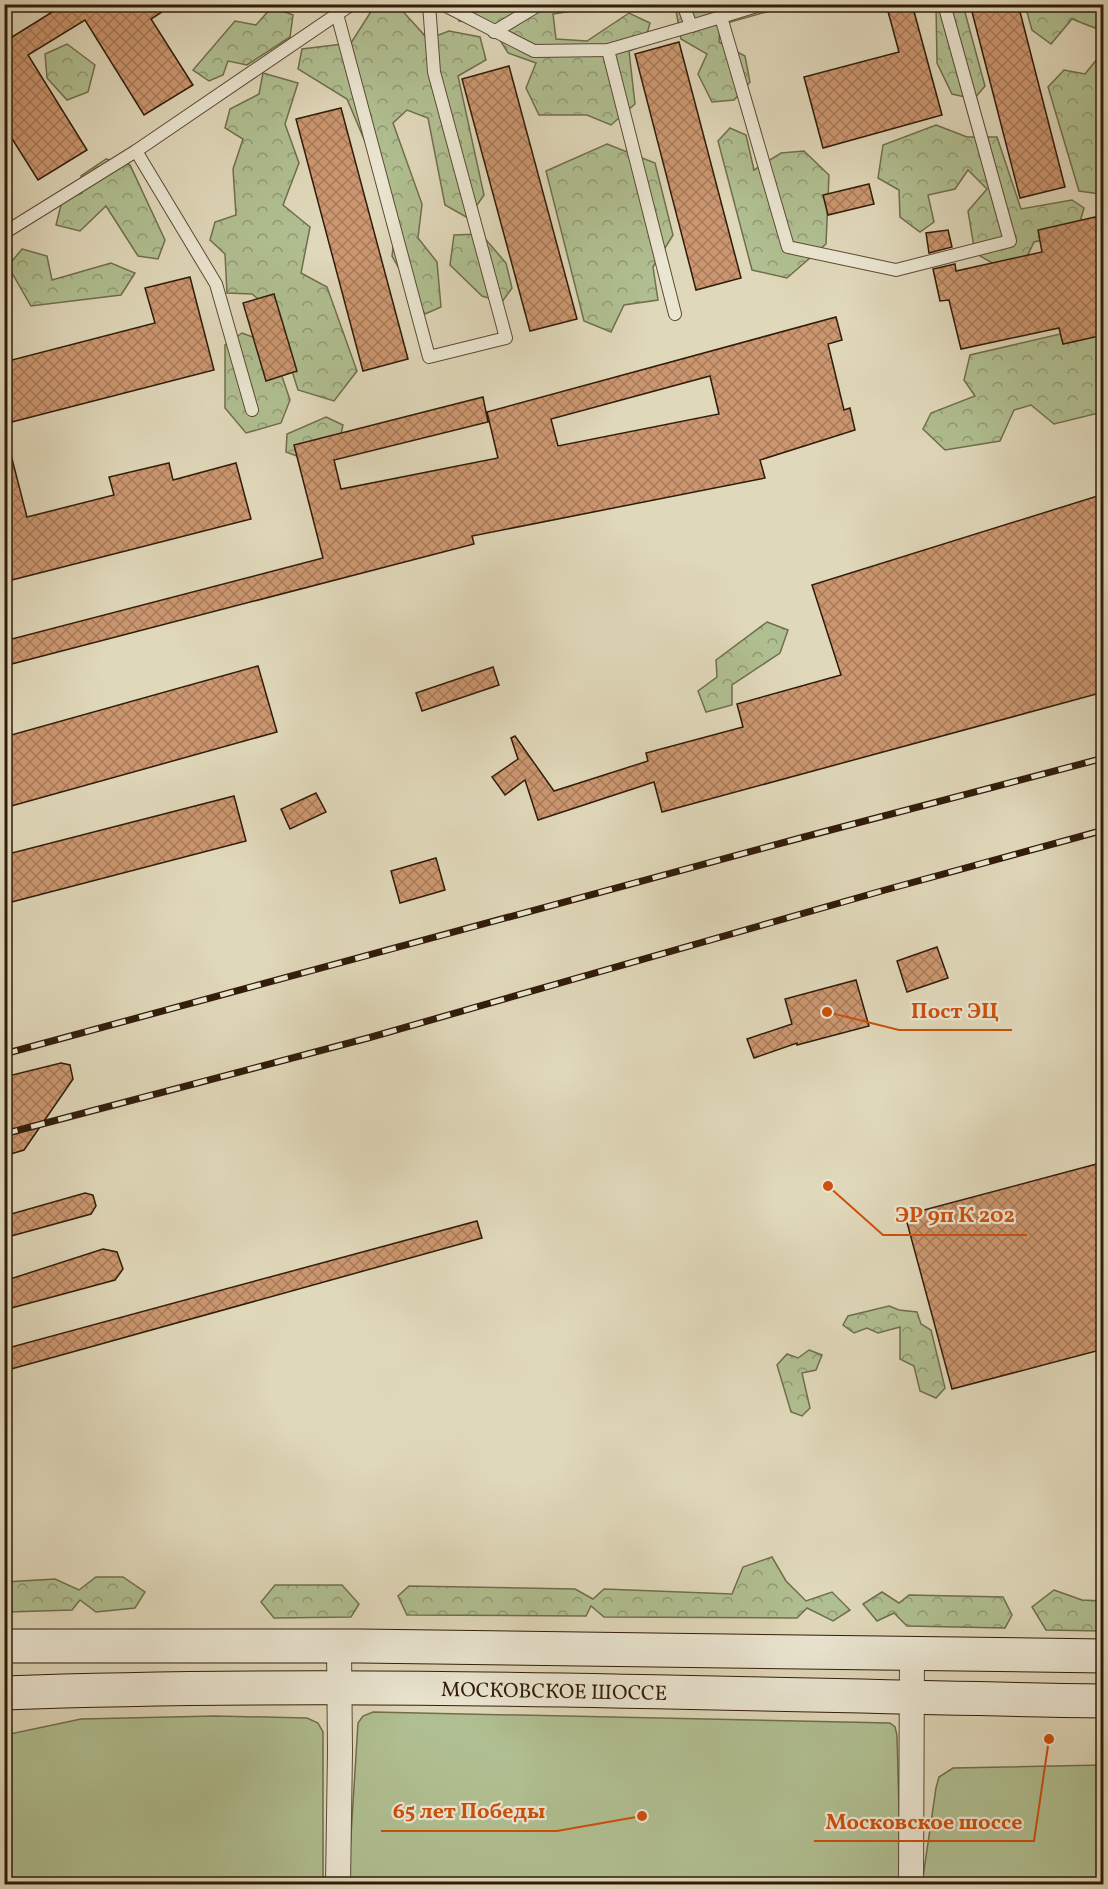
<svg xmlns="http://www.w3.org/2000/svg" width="1108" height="1889" font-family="Vollkorn,serif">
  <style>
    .green { fill: #b0bf91; stroke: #706e4d; stroke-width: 1.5 }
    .forest { fill: url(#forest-crowns); stroke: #706e4d; stroke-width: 1.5 }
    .building { fill: url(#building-cross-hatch); stroke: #311c09; stroke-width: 1.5; fill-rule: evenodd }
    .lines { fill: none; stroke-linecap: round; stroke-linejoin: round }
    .service-casing { stroke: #5d4b35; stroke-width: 14 }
    .minor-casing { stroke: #5d4b35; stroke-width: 26 }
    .secondary-casing { stroke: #311c09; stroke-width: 35 }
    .service { stroke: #ebe6d2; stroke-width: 12 }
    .minor { stroke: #ebe6d2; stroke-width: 24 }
    .secondary { stroke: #ebe6d2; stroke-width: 33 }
    .rail-casing { stroke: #311c09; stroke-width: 7 }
    .rail { stroke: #ebe6d2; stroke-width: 4.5; stroke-dasharray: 14; stroke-linecap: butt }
    .labels { text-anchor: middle; stroke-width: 4.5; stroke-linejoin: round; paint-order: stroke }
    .street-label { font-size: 21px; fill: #311c09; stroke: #ebe6d2 }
    .leader { fill: none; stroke: #cd500c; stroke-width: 2 }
    .callout-dot { fill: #cd500c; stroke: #ebe6d2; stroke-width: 2 }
    .callout-label { font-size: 22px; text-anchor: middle; font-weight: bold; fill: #cd500c; stroke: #ebe6d2; stroke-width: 4.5; stroke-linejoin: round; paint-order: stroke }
  </style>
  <defs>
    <pattern id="forest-crowns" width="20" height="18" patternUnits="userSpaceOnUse" patternTransform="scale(1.5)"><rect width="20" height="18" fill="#b0bf91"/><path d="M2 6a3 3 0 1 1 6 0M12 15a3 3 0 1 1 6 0" fill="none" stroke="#909a75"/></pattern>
    <pattern id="building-cross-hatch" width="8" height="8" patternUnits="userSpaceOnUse" patternTransform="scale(1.5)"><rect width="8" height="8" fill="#cc9770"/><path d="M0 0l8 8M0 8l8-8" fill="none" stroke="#a67a5a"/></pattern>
  </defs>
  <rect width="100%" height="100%" fill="#e0d8ba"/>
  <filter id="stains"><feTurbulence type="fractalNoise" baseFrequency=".00333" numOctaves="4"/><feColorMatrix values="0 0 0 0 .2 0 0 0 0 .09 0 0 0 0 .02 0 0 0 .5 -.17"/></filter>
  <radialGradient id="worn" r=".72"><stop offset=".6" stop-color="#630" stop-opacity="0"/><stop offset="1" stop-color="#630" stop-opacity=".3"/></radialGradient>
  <g class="green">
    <path d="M373,1712L890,1723L895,1727L897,1735L901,1884H348L358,1723L363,1716Z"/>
    <path d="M215,1716L307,1718L318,1723L323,1732V1884H5V1735L81,1719Z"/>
    <path d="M1103,1765V1884H922L936,1788L939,1777L953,1768Z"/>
  </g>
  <g class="forest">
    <path d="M390,5H397L428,39L449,31L480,37L486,60L458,76L484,195L468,218L445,205L428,118L407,110L393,123L422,204L418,238L437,262L441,307L425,314L392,256L397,217L347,99L298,69L302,49L351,43L372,10Z"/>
    <path d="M454,5H585L579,10L553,14L556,39L587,41L629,13L650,23L644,45L629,51L635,104L611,125L587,115H539L526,88L536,63L508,53L490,24L459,21Z"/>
    <path d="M675,5H780V8L720,25L719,42L745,56L750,82L734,100L712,102L698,74L707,54L681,39Z"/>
    <path d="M936,5H963L985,86L974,99L952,94L937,63Z"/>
    <path d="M1025,5H1103V13L1095,28L1072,19L1051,44L1032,30Z"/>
    <path d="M272,7L293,15L290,37L247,65L228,61L223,75L209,81L193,70L235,21L256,25Z"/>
    <path d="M67,44L95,65L88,92L67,100L47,78L45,54Z"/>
    <path d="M1098,58L1104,60L1103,199L1100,194L1079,191L1048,87L1064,70L1085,74Z"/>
    <path d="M263,73L298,83L285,124L299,163L283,205L310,227L301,273L327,287L357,371L334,401L298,390L273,311L252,294L227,293L225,254L210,240L215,222L236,215L233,169L243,139L225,128L230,109L259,94Z"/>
    <path d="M936,125L967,137H997L1021,209L1072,200L1084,208L1077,232L1034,242L1024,263L1006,271L975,253L968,211L987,189L968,170L955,189L928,195L934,222L920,232L900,217L899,190L878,178L883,145Z"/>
    <path d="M730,128L746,135L754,170L781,153L804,151L829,175L826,244L787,278L752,270L718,141Z"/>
    <path d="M607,144L655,163L673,235L653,267L658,300L624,305L611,332L584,321L546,171Z"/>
    <path d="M106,159L130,165L165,240L158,259L138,256L106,206L80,231L56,225L62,201L82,193L81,176Z"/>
    <path d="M481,234L506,263L512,288L502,302L482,296L450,265L454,235Z"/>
    <path d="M22,249L47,256L52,280L111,263L135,273L121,295L31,306L8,266Z"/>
    <path d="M1095,326L1103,331V412L1054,424L1031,405L1014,410L1000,441L945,450L923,429L931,413L975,396L964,380L970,355Z"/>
    <path d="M242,333L271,344L290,400L281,423L246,433L225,408V345Z"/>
    <path d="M326,417L343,425L339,443L302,458L286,452L287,434Z"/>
    <path d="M767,622L788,630L780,653L732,685V705L706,712L698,691L717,677L716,660Z"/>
    <path d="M889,1306L899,1310L917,1312L921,1324L931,1330L945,1388L936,1398L920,1391L914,1366L900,1359V1327L878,1333L867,1328L854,1333L843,1325L848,1316Z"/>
    <path d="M809,1350L822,1355L816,1370L802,1373L810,1408L802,1416L791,1412L777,1365L787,1354L798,1358Z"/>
    <path d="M772,1557L786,1581L806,1601L832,1592L850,1610L833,1621L807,1608L797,1618L604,1617L591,1606L586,1616L407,1615L398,1596L409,1586L575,1589L593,1599L604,1589L732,1594L743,1567Z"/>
    <path d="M96,1577H123L145,1592L135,1608L96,1612L80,1600L72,1610L9,1612L5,1610V1582L55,1579L79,1590Z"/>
    <path d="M275,1585H342L359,1604L351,1617L274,1618L261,1602Z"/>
    <path d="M1054,1590L1082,1600L1103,1601V1631L1046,1630L1032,1607Z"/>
    <path d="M882,1592L899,1603L909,1595L1003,1597L1012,1615L1005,1628L907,1626L894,1613L877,1621L863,1604Z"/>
  </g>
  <g class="building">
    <path d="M65,4H174L151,19L193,85L144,115L85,20L28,55L87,150L38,180L4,126V42Z"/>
    <path d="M886,4H912L942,115L823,148L804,77L899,52Z"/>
    <path d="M970,4H1018L1065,187L1020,198Z"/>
    <path d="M679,42L741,278L696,290L635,54Z"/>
    <path d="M509,66L577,319L530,331L462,79Z"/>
    <path d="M341,108L408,359L363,371L296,119Z"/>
    <path d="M869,184L874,204L828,215L823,195Z"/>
    <path d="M1104,215V335L1063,344L1059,328L961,349L949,300L940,301L933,269L955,264L956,271L1042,252L1038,230Z"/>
    <path d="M948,230L952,247L929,253L926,233Z"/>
    <path d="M190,277L214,370L4,424V362L155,323L145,288Z"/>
    <path d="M274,294L297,371L266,381L243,303Z"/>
    <path d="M836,317L842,340L828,344L844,410L850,408L855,430L760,460L765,478L472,536L474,544L4,666V641L323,558L294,445L483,397L488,422L334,460L341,489L498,458L487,412ZM710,376L719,414L558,446L551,419Z"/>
    <path d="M11,455L27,517L114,495L109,477L169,463L173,480L236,463L251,519L4,582V456Z"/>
    <path d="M1104,494V692L662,812L654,782L538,820L525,780L505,795L492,777L518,759L511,738L515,736L554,791L648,761L646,753L743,727L737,704L841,675L812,585Z"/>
    <path d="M258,666L277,732L4,808V737Z"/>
    <path d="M493,667L499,685L422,711L416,693Z"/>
    <path d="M316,793L326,812L290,829L281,809Z"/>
    <path d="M234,796L246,841L4,904V855Z"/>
    <path d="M436,858L445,890L400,903L391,871Z"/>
    <path d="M937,947L948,978L907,992L897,961Z"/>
    <path d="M856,980L869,1026L797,1045V1043L754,1058L747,1039L792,1024L785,999Z"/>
    <path d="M61,1063L70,1065L73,1079L24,1150L4,1156V1077Z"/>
    <path d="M1104,1162V1349L952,1389L905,1215Z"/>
    <path d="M85,1193L93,1195L96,1206L91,1214L4,1238V1216Z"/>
    <path d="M477,1221L482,1238L4,1371V1349Z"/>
    <path d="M103,1249L117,1252L123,1269L115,1280L4,1310V1281Z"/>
  </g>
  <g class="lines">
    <g class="service-casing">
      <g id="service">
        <path d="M442,4L534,51L608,50L691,26"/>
        <path d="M683,4L691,26L721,17L788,247L896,270L1010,241L944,4"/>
        <path d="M337,14L429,357L506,338L434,72L429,4"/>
        <path d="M721,17L763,4"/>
        <path d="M494,32L540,4"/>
        <path d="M608,50L675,314"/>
        <path d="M136,151L352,4"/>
        <path d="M4,233L136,151L216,284L252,410"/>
      </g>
    </g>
    <g class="minor-casing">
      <g id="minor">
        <path d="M338,1884L340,1751L339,1647"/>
        <path d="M911,1884L912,1653"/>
      </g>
    </g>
    <g class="secondary-casing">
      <g id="secondary">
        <path d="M4,1646H360L1104,1656"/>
        <path d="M4,1693C371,1680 737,1695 1104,1701"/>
      </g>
    </g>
    <use href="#service" class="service"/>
    <use href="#minor" class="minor"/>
    <use href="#secondary" class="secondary"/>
    <g class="rail-casing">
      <g id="rail">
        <path d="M4,1054L804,837L1104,758"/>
        <path d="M4,1134L368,1038L885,890L1104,830"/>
      </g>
    </g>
    <use href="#rail" class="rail"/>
  </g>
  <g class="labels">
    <g class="street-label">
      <text transform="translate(554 1691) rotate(1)" y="7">МОСКОВСКОЕ ШОССЕ</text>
    </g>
  </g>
  <path class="leader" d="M827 1012L899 1030H1012M828 1186L883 1235H1027M642 1816L557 1831H381M1049 1739L1034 1841H814"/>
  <g class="callout-dot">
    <circle cx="827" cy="1012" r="6"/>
    <circle cx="828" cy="1186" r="6"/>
    <circle cx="642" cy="1816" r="6"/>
    <circle cx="1049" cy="1739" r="6"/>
  </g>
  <g class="callout-label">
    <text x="955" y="1018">Пост ЭЦ</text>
    <text x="955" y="1222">ЭР 9п К 202</text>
    <text x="469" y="1818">65 лет Победы</text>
    <text x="924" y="1829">Московское шоссе</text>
  </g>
  <rect width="1108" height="1889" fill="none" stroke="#e0d8ba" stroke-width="24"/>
  <rect x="6" y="6" width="1096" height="1877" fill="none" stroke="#311c09" stroke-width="3"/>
  <rect x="12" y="12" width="1084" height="1865" fill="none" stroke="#311c09" stroke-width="1.5"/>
  <rect width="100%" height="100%" filter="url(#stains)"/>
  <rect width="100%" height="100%" fill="url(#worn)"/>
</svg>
